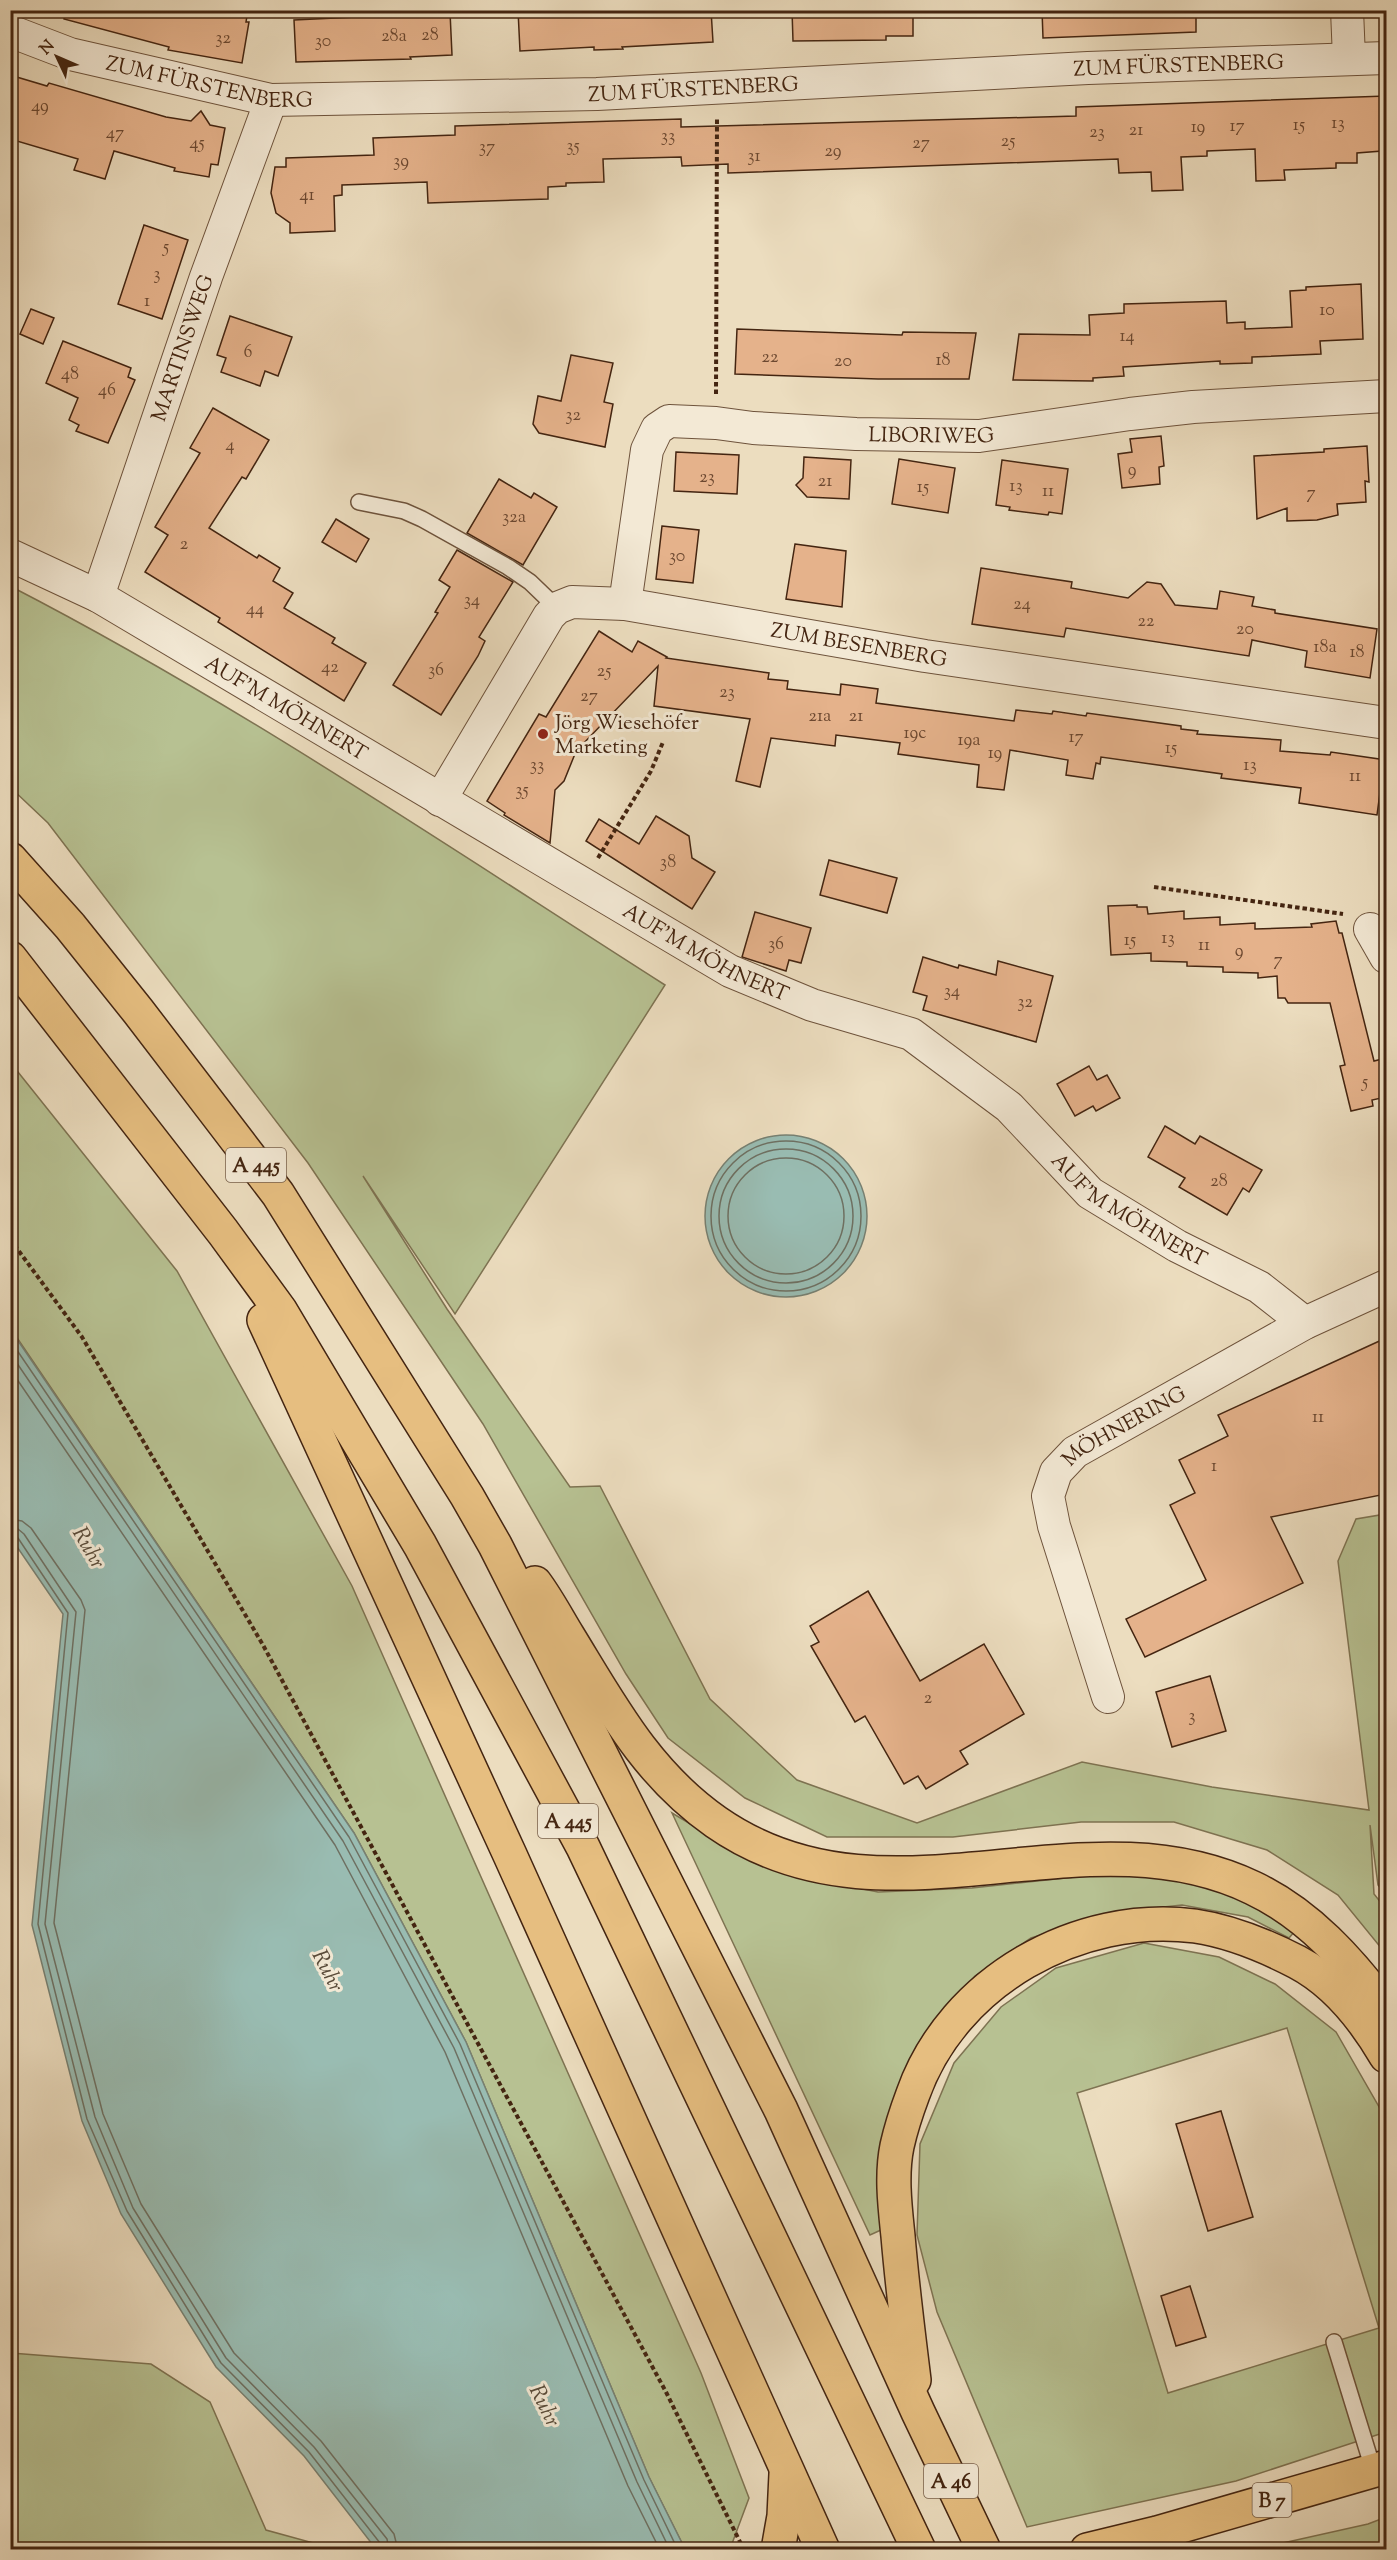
<svg xmlns="http://www.w3.org/2000/svg" width="1397" height="2560" font-family="'Sorts Mill Goudy',serif">
  <style>
    .green { fill: #b7c192; stroke: #7e7352; stroke-width: 1.5; fill-rule: evenodd }
    .water { fill: #99bcb2; stroke: #778072; stroke-width: 1.5 }
    .lines { fill: none; stroke-linecap: round; stroke-linejoin: round }
    .shore { stroke: #6e7062; stroke-width: 1.5 }
    .building { fill: #e5b28b; stroke: #442511; stroke-width: 1.5 }
    .lane-casing { stroke: #6e533c; stroke-width: 18 }
    .street-casing { stroke: #6e533c; stroke-width: 34 }
    .primary-casing { stroke: #442511; stroke-width: 36 }
    .highway-casing { stroke: #442511; stroke-width: 36 }
    .path { stroke: #442511; stroke-width: 4; stroke-dasharray: 4.5 3; stroke-linecap: butt }
    .lane { stroke: #f3e9d5; stroke-width: 15 }
    .street { stroke: #f3e9d5; stroke-width: 32 }
    .primary { stroke: #e6be80; stroke-width: 33 }
    .highway { stroke: #e6be80; stroke-width: 33 }
    .poi-dot { fill: #8f2418; stroke: #f3e9d5; stroke-width: 2 }
    .labels { text-anchor: middle; stroke-width: 6; stroke-linejoin: round; paint-order: stroke }
    .number-label { font-size: 18px; fill: #6c4830 }
    .shield { fill: #f3e9d5; stroke: #78604c; stroke-width: 1.5 }
    .shield-label { font-size: 20px; font-weight: bold; fill: #442511 }
    .street-label { font-size: 21px; fill: #442511; stroke: #f3e9d5 }
    .poi-label { font-size: 21px; fill: #442511; stroke: #f3e9d5; text-anchor: start }
    .water-label { font-size: 22px; font-style: italic; fill: #594b39; stroke: #f3e9d5 }
  </style>
  <rect width="100%" height="100%" fill="#ecddbf"/>
  <filter id="stains"><feTurbulence type="fractalNoise" baseFrequency=".00333" numOctaves="4"/><feColorMatrix values="0 0 0 0 .2 0 0 0 0 .09 0 0 0 0 .02 0 0 0 .5 -.17"/></filter>
  <radialGradient id="worn" r=".72"><stop offset=".6" stop-color="#630" stop-opacity="0"/><stop offset="1" stop-color="#630" stop-opacity=".3"/></radialGradient>
  <g class="green">
    <path d="M10,586C237,703 450,848 665,985L455,1314L363,1176L447,1309L570,1487L600,1486L710,1699L797,1780L917,1823L1082,1762L1212,1787L1369,1810L1338,1561L1356,1519L1386,1514V1895L1378,1885L1370,1825L1374,1894L1386,1909V1954L1338,1895L1267,1850L1174,1822H1081L953,1837H827L745,1798L668,1738L626,1674L483,1424L308,1163L48,823L11,788Z"/>
    <path d="M10,1062L177,1271L352,1586L701,2373L749,2498L730,2549H685L649,2477L466,2042L354,1833L11,1329Z"/>
    <path d="M672,1813L731,1848L787,1874L878,1892L972,1888L1094,1875L1183,1878L1243,1899L1295,1931L1289,1938L1248,1917L1182,1905L1117,1912L1031,1938L975,1976L923,2038L893,2100L879,2171L881,2230L870,2235Z"/>
    <path d="M1144,1943L1219,1957L1275,1984L1336,2032L1386,2119V2432L1236,2481L1027,2527L937,2312L917,2235L920,2144L954,2063L1001,2007L1056,1968ZM1287,2028L1379,2328L1168,2393L1077,2093Z"/>
    <path d="M11,2353L151,2364L210,2402L266,2530L335,2549H11Z"/>
    <path d="M1386,2517V2549H1256L1368,2524Z"/>
  </g>
  <g class="water">
    <circle cx="786" cy="1216" r="81"/>
    <path d="M10,1329L354,1833L466,2042L649,2477L685,2549H376L304,2456L216,2367L121,2214L82,2121L32,1925L63,1614L11,1538Z"/>
  </g>
  <g class="lines">
    <g class="shore">
      <circle cx="786" cy="1216" r="75"/>
      <circle cx="786" cy="1216" r="67"/>
      <circle cx="786" cy="1216" r="58"/>
      <path d="M10,1340L349,1837L460,2044L644,2480L678,2550"/>
      <path d="M10,1353L343,1841L454,2048L637,2482L670,2550"/>
      <path d="M10,1369L335,1845L445,2052L628,2486L660,2550"/>
      <path d="M10,1519L22,1521L31,1528L81,1600L85,1610L54,1923L103,2114L141,2204L234,2353L321,2441L394,2534L398,2550"/>
      <path d="M10,1528L18,1529L24,1534L76,1612L45,1924L95,2117L133,2208L226,2358L314,2447L387,2539L389,2550"/>
      <path d="M10,1536L18,1538L68,1613L38,1924L87,2119L127,2211L221,2363L309,2452L380,2543L382,2550"/>
    </g>
  </g>
  <g class="building">
    <path d="M65,10H248L246,22H249L242,63L168,50L169,47L64,19Z"/>
    <path d="M447,10L450,12L452,55L410,57L411,59L296,62L294,20L377,16V11Z"/>
    <path d="M518,10H711L713,42L622,47L623,49L594,50V47L520,51Z"/>
    <path d="M792,10H913V36H886V40L793,41Z"/>
    <path d="M1042,10H1196V32L1043,38Z"/>
    <path d="M10,75L47,86L49,83L166,117L191,121L201,111L210,125L225,128L218,165L211,164L209,177L174,171L175,168L114,151L105,179L74,170L78,159L10,139Z"/>
    <path d="M1386,96V145H1383L1382,151L1357,153V163H1336V168L1284,170L1285,180L1256,181L1255,149L1207,151V156L1181,157L1183,190L1152,191L1151,172L1119,173L1118,159L728,173V164L682,166L681,157L603,159L604,182L566,183V186L548,187V199L428,203L427,182L342,185V195L334,196L335,231L290,233V223L276,213L271,193L275,167H286V158L374,155L373,138L455,135V126L681,119V127L1076,116V107Z"/>
    <path d="M144,225L188,240L162,319L118,304Z"/>
    <path d="M1361,284L1363,339L1320,341L1321,354L1252,357V363L1220,364V361L1123,367L1124,376L1093,378V381L1013,380L1019,334L1090,335L1089,315L1124,313V304L1226,301L1227,323L1245,322V329L1292,327L1290,291L1306,290V287Z"/>
    <path d="M31,309L54,318L43,344L20,334Z"/>
    <path d="M230,316L292,337L278,376L265,371L260,386L221,372L226,358L217,355Z"/>
    <path d="M737,329L902,335L903,332L976,333L969,379H878L735,374Z"/>
    <path d="M63,341L131,368L128,377L135,380L108,443L76,431L79,425L69,420L78,398L46,383Z"/>
    <path d="M571,355L613,363L604,402L613,404L605,447L539,433L533,424L538,396L561,401Z"/>
    <path d="M213,408L269,440L246,479L242,477L209,528L257,558L259,555L280,568L273,581L293,593L284,608L335,638L332,643L366,663L344,701L218,622L220,618L145,572L168,535L155,527L200,453L190,448Z"/>
    <path d="M1161,436L1164,466L1159,467L1160,484L1122,488L1118,454L1132,452L1130,439Z"/>
    <path d="M1367,446L1369,482L1365,481L1366,502L1337,504L1338,515L1317,520L1287,521V508L1257,519L1254,456L1324,452V449Z"/>
    <path d="M676,452L739,455L737,494L674,491Z"/>
    <path d="M804,457L851,460L849,499L807,497L796,485L803,478Z"/>
    <path d="M899,459L955,468L948,513L892,504Z"/>
    <path d="M1002,460L1068,469L1062,514L1049,512L1048,515L1009,510L1010,507L996,505Z"/>
    <path d="M499,479L531,498L534,493L557,507L523,565L467,533Z"/>
    <path d="M336,519L369,539L356,562L322,542Z"/>
    <path d="M662,526L699,530L693,583L656,579Z"/>
    <path d="M795,544L846,551L842,607L786,599Z"/>
    <path d="M457,550L513,582L479,637L485,641L478,656L441,715L393,685L438,613L435,612L450,587L439,580Z"/>
    <path d="M981,568L1072,582L1071,588L1128,598L1147,582L1161,584L1175,605L1217,609L1220,591L1254,597L1252,606L1275,610V613L1377,629L1370,678L1305,667L1307,651L1252,640L1249,656L1066,628L1064,637L972,624Z"/>
    <path d="M599,631L632,652L638,641L667,657L666,658L769,673L768,679L788,681L787,689L840,695L841,684L878,689L876,703L1014,721L1016,710L1052,714L1053,711L1086,716L1087,713L1181,726V729L1198,731L1197,734L1281,740L1280,751L1330,755L1331,752L1386,760V786L1381,785L1377,815L1299,803L1301,788L1221,778L1222,774L1101,757L1100,764L1096,763L1093,779L1066,775L1068,760L1010,750L1004,790L977,787L979,765L898,754L900,743L836,735L835,746L771,738L760,787L736,781L750,719L654,706L658,666L581,746L579,744L564,781L555,790L550,843L504,815L505,813L487,801L539,714L546,717Z"/>
    <path d="M656,816L689,836L692,858L715,872L692,909L586,841L599,819L639,844Z"/>
    <path d="M829,860L897,878L887,913L820,895Z"/>
    <path d="M1137,905V907H1147L1148,914L1184,911V919L1220,917V925L1255,923V929L1312,927L1311,924L1336,921L1339,933H1342L1374,1061L1386,1058V1097L1372,1100L1373,1106L1351,1111L1340,1066L1345,1065L1330,1003H1288L1285,998H1278L1277,976L1258,978V973L1223,972V967L1187,966V962L1151,961V953L1111,955L1108,906Z"/>
    <path d="M755,912L811,928L801,963L789,960L786,971L742,957Z"/>
    <path d="M923,957L958,968L959,965L996,975L998,961L1053,976L1036,1042L923,1010L927,996L913,992Z"/>
    <path d="M1089,1066L1097,1080L1107,1075L1120,1098L1096,1111L1093,1106L1075,1116L1057,1084Z"/>
    <path d="M1165,1126L1195,1144L1200,1136L1262,1170L1249,1192L1243,1188L1227,1215L1179,1187L1185,1178L1148,1157Z"/>
    <path d="M1386,1338V1494L1271,1517L1303,1583L1145,1657L1126,1619L1206,1580L1170,1505L1195,1493L1179,1460L1228,1436L1218,1415Z"/>
    <path d="M868,1591L920,1681L984,1644L1024,1714L960,1751L968,1764L926,1789L918,1776L904,1784L865,1716L855,1722L811,1646L819,1642L810,1626Z"/>
    <path d="M1210,1676L1226,1731L1172,1747L1156,1692Z"/>
    <path d="M1221,2111L1253,2217L1208,2231L1176,2124Z"/>
    <path d="M1190,2286L1206,2337L1176,2346L1161,2296Z"/>
  </g>
  <g class="lines">
    <g class="lane-casing">
      <g id="lane">
        <path d="M359,502L404,511L422,519L508,567L530,582L557,608"/>
        <path d="M1334,2342L1374,2472"/>
      </g>
    </g>
    <g class="street-casing">
      <g id="street">
        <path d="M1347,10L1349,58"/>
        <path id="s1" d="M10,31L70,54L271,100L597,94L1088,68L1386,58"/>
        <path id="s2" d="M10,555L98,596L730,971L812,1005L911,1034L1009,1107L1090,1193L1177,1246L1259,1287L1305,1323"/>
        <path id="s3" d="M98,596L206,277L271,100"/>
        <path id="s4" d="M625,604L647,450L657,429L669,421L716,423L753,428L856,434L979,436L1130,414L1193,407L1386,396"/>
        <path id="s5" d="M440,800L549,616L557,608L572,602L625,604L925,656L1386,723"/>
        <path d="M1370,929L1386,957"/>
        <path id="s6" d="M1108,1697L1054,1526L1048,1496L1056,1472L1075,1452L1305,1323L1386,1286"/>
      </g>
    </g>
    <g class="primary-casing">
      <path id="primary" d="M1087,2550L1157,2533L1386,2467"/>
    </g>
    <g class="highway-casing">
      <g id="highway">
        <path d="M10,859L70,926L138,1011L278,1194L467,1496L495,1545L781,2110L918,2412L984,2550"/>
        <path d="M10,958L223,1232L280,1310L420,1545L583,1847L919,2550"/>
        <path d="M264,1320L510,1855L823,2550"/>
        <path d="M535,1583C547,1599 557,1618 568,1636C611,1706 646,1773 716,1822C885,1940 1080,1805 1253,1888C1308,1914 1350,1961 1386,2009"/>
        <path d="M914,2380C908,2332 902,2284 898,2236C895,2207 891,2175 897,2146C901,2128 907,2110 913,2094C953,1981 1078,1911 1195,1926C1229,1931 1266,1946 1297,1962C1335,1982 1365,2020 1386,2056"/>
        <path d="M778,2550L784,2516L786,2474"/>
      </g>
    </g>
    <g class="path">
      <path d="M716,394L717,119"/>
      <path d="M598,858L651,771L663,742"/>
      <path d="M1154,887L1343,914"/>
      <path d="M10,1239L82,1337L263,1645L666,2392L744,2550"/>
    </g>
    <use href="#lane" class="lane"/>
    <use href="#street" class="street"/>
    <use href="#primary" class="primary"/>
    <use href="#highway" class="highway"/>
  </g>
  <circle class="poi-dot" cx="543" cy="734" r="6"/>
  <g class="labels">
    <g class="number-label">
      <text x="430" y="40">28</text>
      <text x="394" y="41">28a</text>
      <text x="223" y="43">32</text>
      <text x="323" y="46">30</text>
      <text x="40" y="111">49</text>
      <text x="1338" y="128">13</text>
      <text x="1299" y="130">15</text>
      <text x="1237" y="131">17</text>
      <text x="1198" y="132">19</text>
      <text x="1136" y="135">21</text>
      <text x="1097" y="137">23</text>
      <text x="115" y="138">47</text>
      <text x="668" y="141">33</text>
      <text x="1008" y="146">25</text>
      <text x="197" y="148">45</text>
      <text x="921" y="148">27</text>
      <text x="573" y="151">35</text>
      <text x="487" y="152">37</text>
      <text x="833" y="156">29</text>
      <text x="754" y="161">31</text>
      <text x="401" y="166">39</text>
      <text x="307" y="200">41</text>
      <text x="166" y="252">5</text>
      <text x="157" y="279">3</text>
      <text x="147" y="306">1</text>
      <text x="1327" y="315">10</text>
      <text x="1127" y="341">14</text>
      <text x="248" y="357">6</text>
      <text x="770" y="362">22</text>
      <text x="943" y="365">18</text>
      <text x="843" y="366">20</text>
      <text x="70" y="379">48</text>
      <text x="107" y="395">46</text>
      <text x="573" y="420">32</text>
      <text x="230" y="450">4</text>
      <text x="1132" y="475">9</text>
      <text x="707" y="482">23</text>
      <text x="825" y="486">21</text>
      <text x="1016" y="491">13</text>
      <text x="923" y="492">15</text>
      <text x="1048" y="496">11</text>
      <text x="1311" y="498">7</text>
      <text x="514" y="522">32a</text>
      <text x="184" y="549">2</text>
      <text x="677" y="561">30</text>
      <text x="472" y="605">34</text>
      <text x="1022" y="609">24</text>
      <text x="255" y="614">44</text>
      <text x="1146" y="626">22</text>
      <text x="1245" y="634">20</text>
      <text x="1325" y="652">18a</text>
      <text x="1357" y="657">18</text>
      <text x="330" y="672">42</text>
      <text x="436" y="675">36</text>
      <text x="604" y="676">25</text>
      <text x="727" y="697">23</text>
      <text x="589" y="701">27</text>
      <text x="820" y="721">21a</text>
      <text x="856" y="721">21</text>
      <text x="915" y="738">19c</text>
      <text x="1076" y="742">17</text>
      <text x="969" y="745">19a</text>
      <text x="1171" y="753">15</text>
      <text x="995" y="758">19</text>
      <text x="537" y="770">33</text>
      <text x="1250" y="770">13</text>
      <text x="1355" y="781">11</text>
      <text x="522" y="795">35</text>
      <text x="668" y="867">38</text>
      <text x="1168" y="943">13</text>
      <text x="1130" y="945">15</text>
      <text x="776" y="949">36</text>
      <text x="1204" y="950">11</text>
      <text x="1239" y="956">9</text>
      <text x="1278" y="965">7</text>
      <text x="952" y="996">34</text>
      <text x="1025" y="1007">32</text>
      <text x="1365" y="1087">5</text>
      <text x="1219" y="1186">28</text>
      <text x="1318" y="1422">11</text>
      <text x="1214" y="1471">1</text>
      <text x="928" y="1703">2</text>
      <text x="1192" y="1721">3</text>
    </g>
    <g class="shield">
      <rect x="226" y="1148" width="60" height="34" rx="4.5"/>
      <rect x="538" y="1804" width="60" height="34" rx="4.5"/>
      <rect x="924" y="2464" width="54" height="34" rx="4.5"/>
      <rect x="1252.5" y="2483" width="39" height="34" rx="4.5"/>
    </g>
    <g class="shield-label">
      <text x="256" y="1172">A 445</text>
      <text x="568" y="1828">A 445</text>
      <text x="951" y="2488">A 46</text>
      <text x="1272" y="2507">B 7</text>
    </g>
    <g class="street-label">
      <text dy="7" stroke="none"><textPath href="#s1" startOffset="1179">ZUM FÜRSTENBERG</textPath></text>
      <text dy="7" stroke="none"><textPath href="#s1" startOffset="207">ZUM FÜRSTENBERG</textPath></text>
      <text dy="7" stroke="none"><textPath href="#s1" startOffset="693">ZUM FÜRSTENBERG</textPath></text>
      <text dy="7" stroke="none"><textPath href="#s3" startOffset="262">MARTINSWEG</textPath></text>
      <text dy="7" stroke="none"><textPath href="#s4" startOffset="456">LIBORIWEG</textPath></text>
      <text dy="7" stroke="none"><textPath href="#s5" startOffset="532">ZUM BESENBERG</textPath></text>
      <text dy="7" stroke="none"><textPath href="#s2" startOffset="316">AUF'M MÖHNERT</textPath></text>
      <text dy="7" stroke="none"><textPath href="#s2" startOffset="802">AUF'M MÖHNERT</textPath></text>
      <text dy="7" stroke="none"><textPath href="#s2" startOffset="1306">AUF'M MÖHNERT</textPath></text>
      <text dy="7" stroke="none"><textPath href="#s6" startOffset="318">MÖHNERING</textPath></text>
    </g>
    <g class="poi-label">
      <text x="555" y="729">Jörg Wiesehöfer<tspan x="555" dy="24">Marketing</tspan></text>
    </g>
    <g class="water-label">
      <text transform="translate(90 1547) rotate(60)" y="8">Ruhr</text>
      <text transform="translate(329 1970) rotate(63)" y="8">Ruhr</text>
      <text transform="translate(546 2405) rotate(64)" y="8">Ruhr</text>
    </g>
  </g>
  <rect width="1397" height="2560" fill="none" stroke="#ecddbf" stroke-width="36"/>
  <rect x="12" y="12" width="1373" height="2536" fill="none" stroke="#442511" stroke-width="3"/>
  <rect x="18" y="18" width="1361" height="2524" fill="none" stroke="#442511" stroke-width="1.5"/>
  <g transform="translate(57 57) rotate(314)" stroke="#f3e9d5" stroke-width="4.5" paint-order="stroke">
  <path d="M0-4.5L10 22L0 15L-10 22Z" fill="#442511"/>
  <text y="-9" font-size="16" font-weight="bold" text-anchor="middle" fill="#442511">N</text>
  </g>
  <rect width="100%" height="100%" filter="url(#stains)"/>
  <rect width="100%" height="100%" fill="url(#worn)"/>
</svg>
